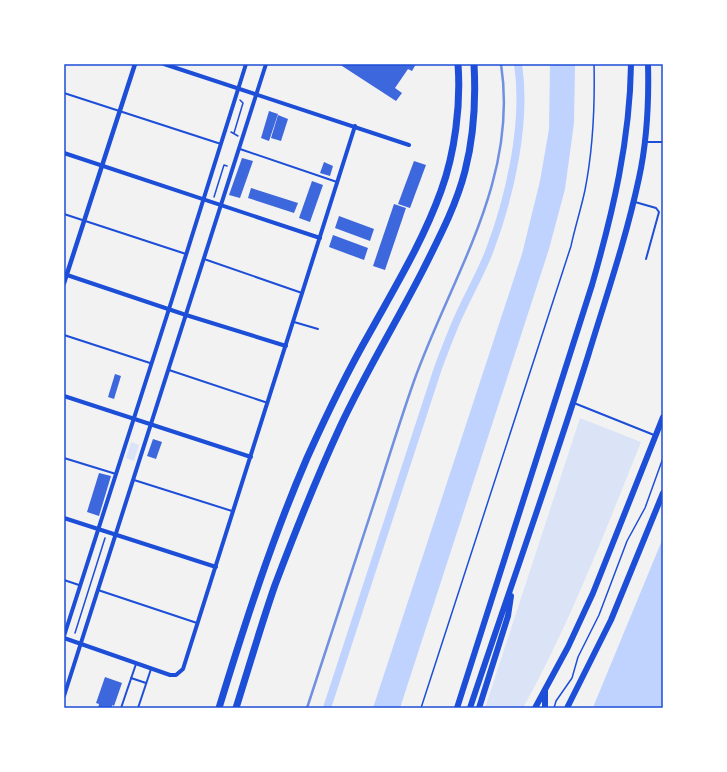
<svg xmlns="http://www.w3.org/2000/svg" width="727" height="772" font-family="'Golos Text',sans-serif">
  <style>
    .green { fill: #dbe4f7 }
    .water { fill: #bfd3fe }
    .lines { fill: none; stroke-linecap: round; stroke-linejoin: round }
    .canal { stroke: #bfd3fe; stroke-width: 8 }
    .building { fill: #3d67dc }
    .path { stroke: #1d4ed8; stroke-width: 1.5 }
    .service { stroke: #1d4ed8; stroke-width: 2 }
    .minor { stroke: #1d4ed8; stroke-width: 4 }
    .tertiary { stroke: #1d4ed8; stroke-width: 4.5 }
    .primary { stroke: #1d4ed8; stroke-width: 6 }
    .trunk { stroke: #1d4ed8; stroke-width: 6 }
    .motorway { stroke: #1d4ed8; stroke-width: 7 }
    .rail { stroke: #7290e2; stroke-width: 2.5 }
    .neatline { fill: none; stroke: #1d4ed8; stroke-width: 1.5 }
  </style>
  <rect width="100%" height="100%" fill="#f2f2f2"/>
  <g class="green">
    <path d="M580,418L641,442C605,532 570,623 523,708H485Z"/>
    <path d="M131,442L139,445L134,461L126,458Z"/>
  </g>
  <g class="water">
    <path d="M550,64H575V65L574,123L565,189L549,249L400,708H373L522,254L540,181L549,129Z"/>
    <path d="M663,538V708H595L594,705Z"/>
  </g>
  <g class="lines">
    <path class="canal" d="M327,708L438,368C444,352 450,336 457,320C467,297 480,275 489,252C510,197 527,122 518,64"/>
  </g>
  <g class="building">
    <path d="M339,64H416L412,71L408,69L395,88L402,93L396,101Z"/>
    <path d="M269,111L278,114L269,141L261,138Z"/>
    <path d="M278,115L288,119L281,141L271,138Z"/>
    <path d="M242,158L253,161L240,198L229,195Z"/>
    <path d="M414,161L426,165L410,208L398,204Z"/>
    <path d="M324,162L333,166L330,176L320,173Z"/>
    <path d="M312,181L323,185L310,222L299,218Z"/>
    <path d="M251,188L298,203L294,213L248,198Z"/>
    <path d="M394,204L406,208L385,270L373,266Z"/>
    <path d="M339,216L374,229L370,241L335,228Z"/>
    <path d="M333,235L368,248L364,260L329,247Z"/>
    <path d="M115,374L121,376L114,399L108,397Z"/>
    <path d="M153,439L162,442L156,459L147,456Z"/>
    <path d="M99,473L111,476L99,516L87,512Z"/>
    <path d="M105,677L122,683L114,706L112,705V708H98L99,704L96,703Z"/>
  </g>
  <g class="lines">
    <g class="path">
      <path d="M231,132L238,136"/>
      <path d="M234,133L243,103L240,100"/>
      <path d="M214,197L224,165L227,166"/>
      <path d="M75,633L105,538"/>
      <path d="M421,708L571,246C575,227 581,209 585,190C593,149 595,106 594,64"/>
      <path d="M554,708L556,701L572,678L578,657L599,615L627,541L645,508L663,458"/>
    </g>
    <g class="service">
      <path d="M64,93L221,144"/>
      <path d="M646,142H663"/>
      <path d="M240,149L337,182"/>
      <path d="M635,202L656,208L659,212L646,259"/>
      <path d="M64,214L186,254"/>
      <path d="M204,259L302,293"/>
      <path d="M294,322L318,329"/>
      <path d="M64,335L150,363"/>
      <path d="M169,370L268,403"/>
      <path d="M574,403L654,435"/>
      <path d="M64,458L116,474"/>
      <path d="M134,480L232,511"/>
      <path d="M64,580L79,585"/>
      <path d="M98,590L197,623"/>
      <path d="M131,678L146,683"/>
      <path d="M121,708L136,664"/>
      <path d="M138,708L151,669"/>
    </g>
    <g class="minor">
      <path d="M164,64L409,145"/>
      <path d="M64,153L320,238"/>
      <path d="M64,274L186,315L286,346"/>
      <path d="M64,396L251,457"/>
      <path d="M64,518L216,567"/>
      <path d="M64,636L169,309L246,64"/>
      <path d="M64,638L170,675H176L183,669L355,126"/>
      <path d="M64,696L266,64"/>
    </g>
    <path class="tertiary" d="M64,283L135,64"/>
    <g class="primary">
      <path d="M535,708L568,647L593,593L663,417"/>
      <path d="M545,708V691"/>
      <path d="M567,708L611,620L663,493"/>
    </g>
    <g class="trunk">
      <path d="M457,708L592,285C613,212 630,140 631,64"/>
      <path d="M470,708C509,591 551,474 588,356C606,297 626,239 639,178C647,141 649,102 648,64"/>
      <path d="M479,708L508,616L511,596"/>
    </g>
    <g class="motorway">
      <path d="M219,708C245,623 272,539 307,458C326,416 346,374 369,334C395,287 423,241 441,191C455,153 461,104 458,64"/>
      <path d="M236,708C249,667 261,625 275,585C295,532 316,479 340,427C365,373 396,323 423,270C439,238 456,206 465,171C474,136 476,100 474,64"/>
    </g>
    <path class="rail" d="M307,708C331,634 356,559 380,485C391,450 402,415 414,381C451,277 519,180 501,64"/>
  </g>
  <rect width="727" height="772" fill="none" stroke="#ffffff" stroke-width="130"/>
  <rect x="65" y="65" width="597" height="642" class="neatline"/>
</svg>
